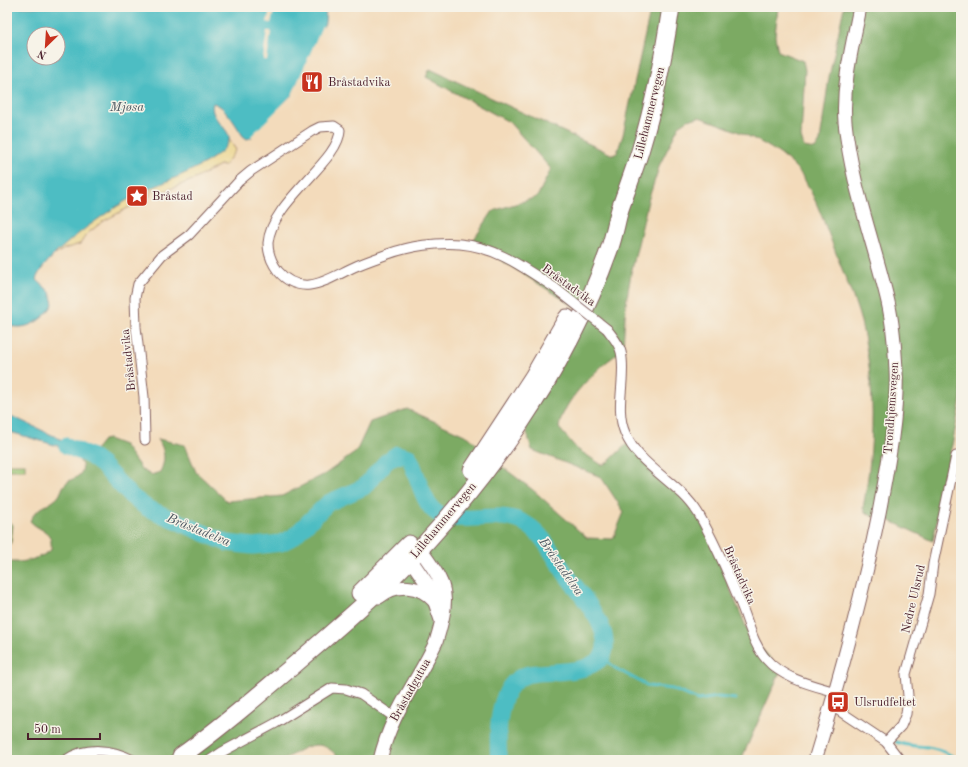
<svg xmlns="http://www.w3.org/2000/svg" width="968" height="767" font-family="'Old Standard TT',serif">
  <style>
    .green { fill: #9ac572; stroke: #72724e }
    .forest { fill: #7baa64; stroke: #626448 }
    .sand { fill: #eeda9e; stroke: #9c7c64 }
    .water { fill: #4ebdc3; stroke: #4c6e77; fill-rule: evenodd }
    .pier { fill: #f3dbbb }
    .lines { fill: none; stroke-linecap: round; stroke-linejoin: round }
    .stream { stroke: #4ebdc3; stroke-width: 3 }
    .river { stroke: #4ebdc3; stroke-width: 17 }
    .street-casing { stroke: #85615d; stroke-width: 11 }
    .secondary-casing { stroke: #85615d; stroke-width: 15 }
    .highway-casing { stroke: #85615d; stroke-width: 19 }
    .street { stroke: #fff; stroke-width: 9 }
    .secondary { stroke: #fff; stroke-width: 13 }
    .highway { stroke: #fff; stroke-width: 17 }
    .street-bridge-casing { stroke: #85615d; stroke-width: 11; stroke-linecap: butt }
    .street-bridge { stroke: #fff; stroke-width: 9 }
    .labels { text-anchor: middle; stroke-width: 3; stroke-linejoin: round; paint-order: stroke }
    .poi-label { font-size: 12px; fill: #4a1f2b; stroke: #f7f3e8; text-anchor: start }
    .street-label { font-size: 12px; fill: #4a1f2b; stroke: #f7f3e8 }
    .water-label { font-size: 13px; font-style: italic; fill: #4b5660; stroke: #f7f3e8 }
  </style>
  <rect width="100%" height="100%" fill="#f7f3e8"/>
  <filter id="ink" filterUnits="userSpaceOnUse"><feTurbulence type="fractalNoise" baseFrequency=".025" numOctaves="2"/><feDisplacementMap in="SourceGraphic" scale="8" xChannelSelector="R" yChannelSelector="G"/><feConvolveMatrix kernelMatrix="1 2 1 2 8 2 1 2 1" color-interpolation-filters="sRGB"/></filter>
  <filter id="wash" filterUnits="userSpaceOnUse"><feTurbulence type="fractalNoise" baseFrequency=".012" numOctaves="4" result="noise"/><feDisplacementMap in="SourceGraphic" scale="16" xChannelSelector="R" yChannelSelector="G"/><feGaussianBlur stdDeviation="0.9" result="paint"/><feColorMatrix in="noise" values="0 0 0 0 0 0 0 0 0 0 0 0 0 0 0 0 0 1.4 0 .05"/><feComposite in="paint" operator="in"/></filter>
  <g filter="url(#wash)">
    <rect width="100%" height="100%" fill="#f3dbbb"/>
    <rect class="green" x="8" y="464" width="17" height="6"/>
    <g class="forest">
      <path d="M651,7H778L775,36L778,51L803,61L805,70L801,137L804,147L815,149L820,141L829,77L844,7H961V400L933,541L882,517H873L865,512L863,508C875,444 876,386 861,322C854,296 842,271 833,245C825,225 811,185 797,169C773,143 733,129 699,117L688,120L679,126L660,164L648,201L631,274L626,303L623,346C620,354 609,359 603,365C586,381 562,404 559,428L577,449L602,465L607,463L630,441L699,515L750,636L781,670L741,760H668L661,757L657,760H340C322,735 305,746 284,760H7V561C19,565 42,558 51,550C53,528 41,533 30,521C38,505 47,508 58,497C61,494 62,487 65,484C68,480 75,479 78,476C90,466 75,456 68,449L69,443L85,449L95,450L103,440L108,439L124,445L142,470L151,475L160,472C166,460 165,451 158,439L185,445L196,472L227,501L282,496L325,474L356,452L370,422L407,409L469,437L492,459L533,490L587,538L613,539L624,512L601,477L532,450L522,416L577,308L472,242L493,211L537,197L551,169L509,122L426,77L430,69L613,155L617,153L623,135Z"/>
      <path d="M7,521L13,525L11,542L7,550Z"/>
    </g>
    <path class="sand" d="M228,138L236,150L224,166L220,165L195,179L160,193L155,190L151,191L150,196L102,222L87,234L80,244L64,249L55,255L51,251L111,204L213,158L225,147Z"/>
    <g class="water">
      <path d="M7,7H326L325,23L293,94L253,137L247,139L243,136C236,126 226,106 213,103C208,119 231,128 229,140C224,162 155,185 136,195C110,209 46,253 36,279L50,292L53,304C44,320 26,332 7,325ZM34,34H58V58H34Z"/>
      <path d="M7,414L69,443L68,449L7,431Z"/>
    </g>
    <g class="pier">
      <path d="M271,7H275L271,23L267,22Z"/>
      <path d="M322,26L326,27L295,95L253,139L251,136L292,95Z"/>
      <path d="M267,31H271L267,60H263Z"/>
    </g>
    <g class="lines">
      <g class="stream">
        <path d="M602,656L615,668L648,686L672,689L698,700L718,697L736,699"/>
        <path d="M896,742C910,747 915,745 928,747C939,748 950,755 960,760"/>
      </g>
      <path class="river" d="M67,446L90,456L102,465L131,496L147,508L227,543L253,546L281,543L293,537L328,503L364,487L386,462L397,454L409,457C417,472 423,505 437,513C461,526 493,510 520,521C544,531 553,557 568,577C581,595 616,633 602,657C597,663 591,665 584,668C567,673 548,671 530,674C496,680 497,734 499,760"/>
    </g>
  </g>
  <g filter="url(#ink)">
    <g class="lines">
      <g class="street-casing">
        <g id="street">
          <path d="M607,329C612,336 619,343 621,352C627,378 614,407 625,433C638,466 680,483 698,513C715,542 729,575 742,607C749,624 753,644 766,659C783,679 812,685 836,692"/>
          <path d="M145,440L144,397L136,327L135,298L138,284L162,255L189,235L239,181L251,171L312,131L320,127L334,126L340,130C340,161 271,201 268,243C268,252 272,263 278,271C302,299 328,279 354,267C365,262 377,258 388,254C410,246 437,242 460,244C497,247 524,268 555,288"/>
          <path d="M832,706L886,742L900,760"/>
          <path d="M886,742L901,726L906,714L908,696L906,674L929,594L933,564L956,456"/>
          <path d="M66,760C86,746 112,749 133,760"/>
          <path d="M210,760L222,752L276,723L332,688L346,689L361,694L394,717"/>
        </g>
      </g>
      <g class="secondary-casing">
        <g id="secondary">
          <path d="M379,597C397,583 419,584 434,601"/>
          <path d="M380,760C391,713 416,684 436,642C442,622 450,597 439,578C434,568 426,558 420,549L406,546L410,559L430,588L441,620"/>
          <path d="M815,760C840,678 862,597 879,513C887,470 898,415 896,371C895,348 893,324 888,302C874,242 851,184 845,122C842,83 853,44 860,7"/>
        </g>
      </g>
      <g class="highway-casing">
        <g id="highway">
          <path d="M472,470L533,377L567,318"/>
          <path d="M360,593L409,544"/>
          <path d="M181,756C220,729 256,697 293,666C326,638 359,610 390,580C483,487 565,374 609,250C614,237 616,223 620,209C627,189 635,168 641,148C655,102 664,54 671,7"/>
        </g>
      </g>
      <use href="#street" class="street"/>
      <use href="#secondary" class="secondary"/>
      <use href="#highway" class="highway"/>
      <g class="street-bridge-casing">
        <path id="street-bridge" d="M555,288L607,329"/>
      </g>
      <use href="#street-bridge" class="street-bridge"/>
    </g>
  </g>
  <defs>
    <g id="restaurant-square" transform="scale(1.15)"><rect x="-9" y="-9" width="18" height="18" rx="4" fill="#c8321e" stroke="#f7f3e8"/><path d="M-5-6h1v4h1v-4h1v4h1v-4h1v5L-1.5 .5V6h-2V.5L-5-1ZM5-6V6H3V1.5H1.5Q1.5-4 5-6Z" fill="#fff"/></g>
    <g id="sight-square" transform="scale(1.15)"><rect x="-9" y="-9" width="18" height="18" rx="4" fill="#c8321e" stroke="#f7f3e8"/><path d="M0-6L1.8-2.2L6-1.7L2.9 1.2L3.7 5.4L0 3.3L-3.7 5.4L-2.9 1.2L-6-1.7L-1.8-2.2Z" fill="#fff"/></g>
    <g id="bus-square" transform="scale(1.15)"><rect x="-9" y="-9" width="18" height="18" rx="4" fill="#c8321e" stroke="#f7f3e8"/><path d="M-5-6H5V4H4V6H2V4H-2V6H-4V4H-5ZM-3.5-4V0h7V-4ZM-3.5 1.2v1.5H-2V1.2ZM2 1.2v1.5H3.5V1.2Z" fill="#fff"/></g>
  </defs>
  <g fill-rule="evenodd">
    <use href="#restaurant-square" x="312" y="82"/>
    <use href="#sight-square" x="137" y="196"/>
    <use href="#bus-square" x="838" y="702"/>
  </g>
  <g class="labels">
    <g class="poi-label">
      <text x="328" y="86">Bråstadvika</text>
      <text x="152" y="200">Bråstad</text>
      <text x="854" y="706">Ulsrudfeltet</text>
    </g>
    <g class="street-label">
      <text transform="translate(649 113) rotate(-76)" y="4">Lillehammervegen</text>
      <text transform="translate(569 285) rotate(36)" y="4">Bråstadvika</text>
      <text transform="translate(128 360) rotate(-96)" y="4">Bråstadvika</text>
      <text transform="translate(891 408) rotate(-86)" y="4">Trondhjemsvegen</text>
      <text transform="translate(443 520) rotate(-50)" y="4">Lillehammervegen</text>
      <text transform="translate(740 575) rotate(66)" y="4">Bråstadvika</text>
      <text transform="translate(913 599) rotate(-77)" y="4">Nedre Ulsrud</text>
      <text transform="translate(410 690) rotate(-61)" y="4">Bråstadgutua</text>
    </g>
    <g class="water-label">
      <text x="127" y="111">Mjøsa</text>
      <text transform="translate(199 529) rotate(22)" y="5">Bråstadelva</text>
      <text transform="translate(562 566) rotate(55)" y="5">Bråstadelva</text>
    </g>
  </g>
  <rect width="968" height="767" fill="none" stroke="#f7f3e8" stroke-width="24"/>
  <g transform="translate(46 46) rotate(205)"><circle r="19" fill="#f7f3e8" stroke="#b29e9c"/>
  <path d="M0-3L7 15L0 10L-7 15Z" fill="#c8321e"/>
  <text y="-6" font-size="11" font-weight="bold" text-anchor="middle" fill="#4a1f2b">N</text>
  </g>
  <path d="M28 733v6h72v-6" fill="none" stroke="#4a1f2b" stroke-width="2"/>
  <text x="34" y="733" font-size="12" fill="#4a1f2b" stroke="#f7f3e8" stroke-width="3" paint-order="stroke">50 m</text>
</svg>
